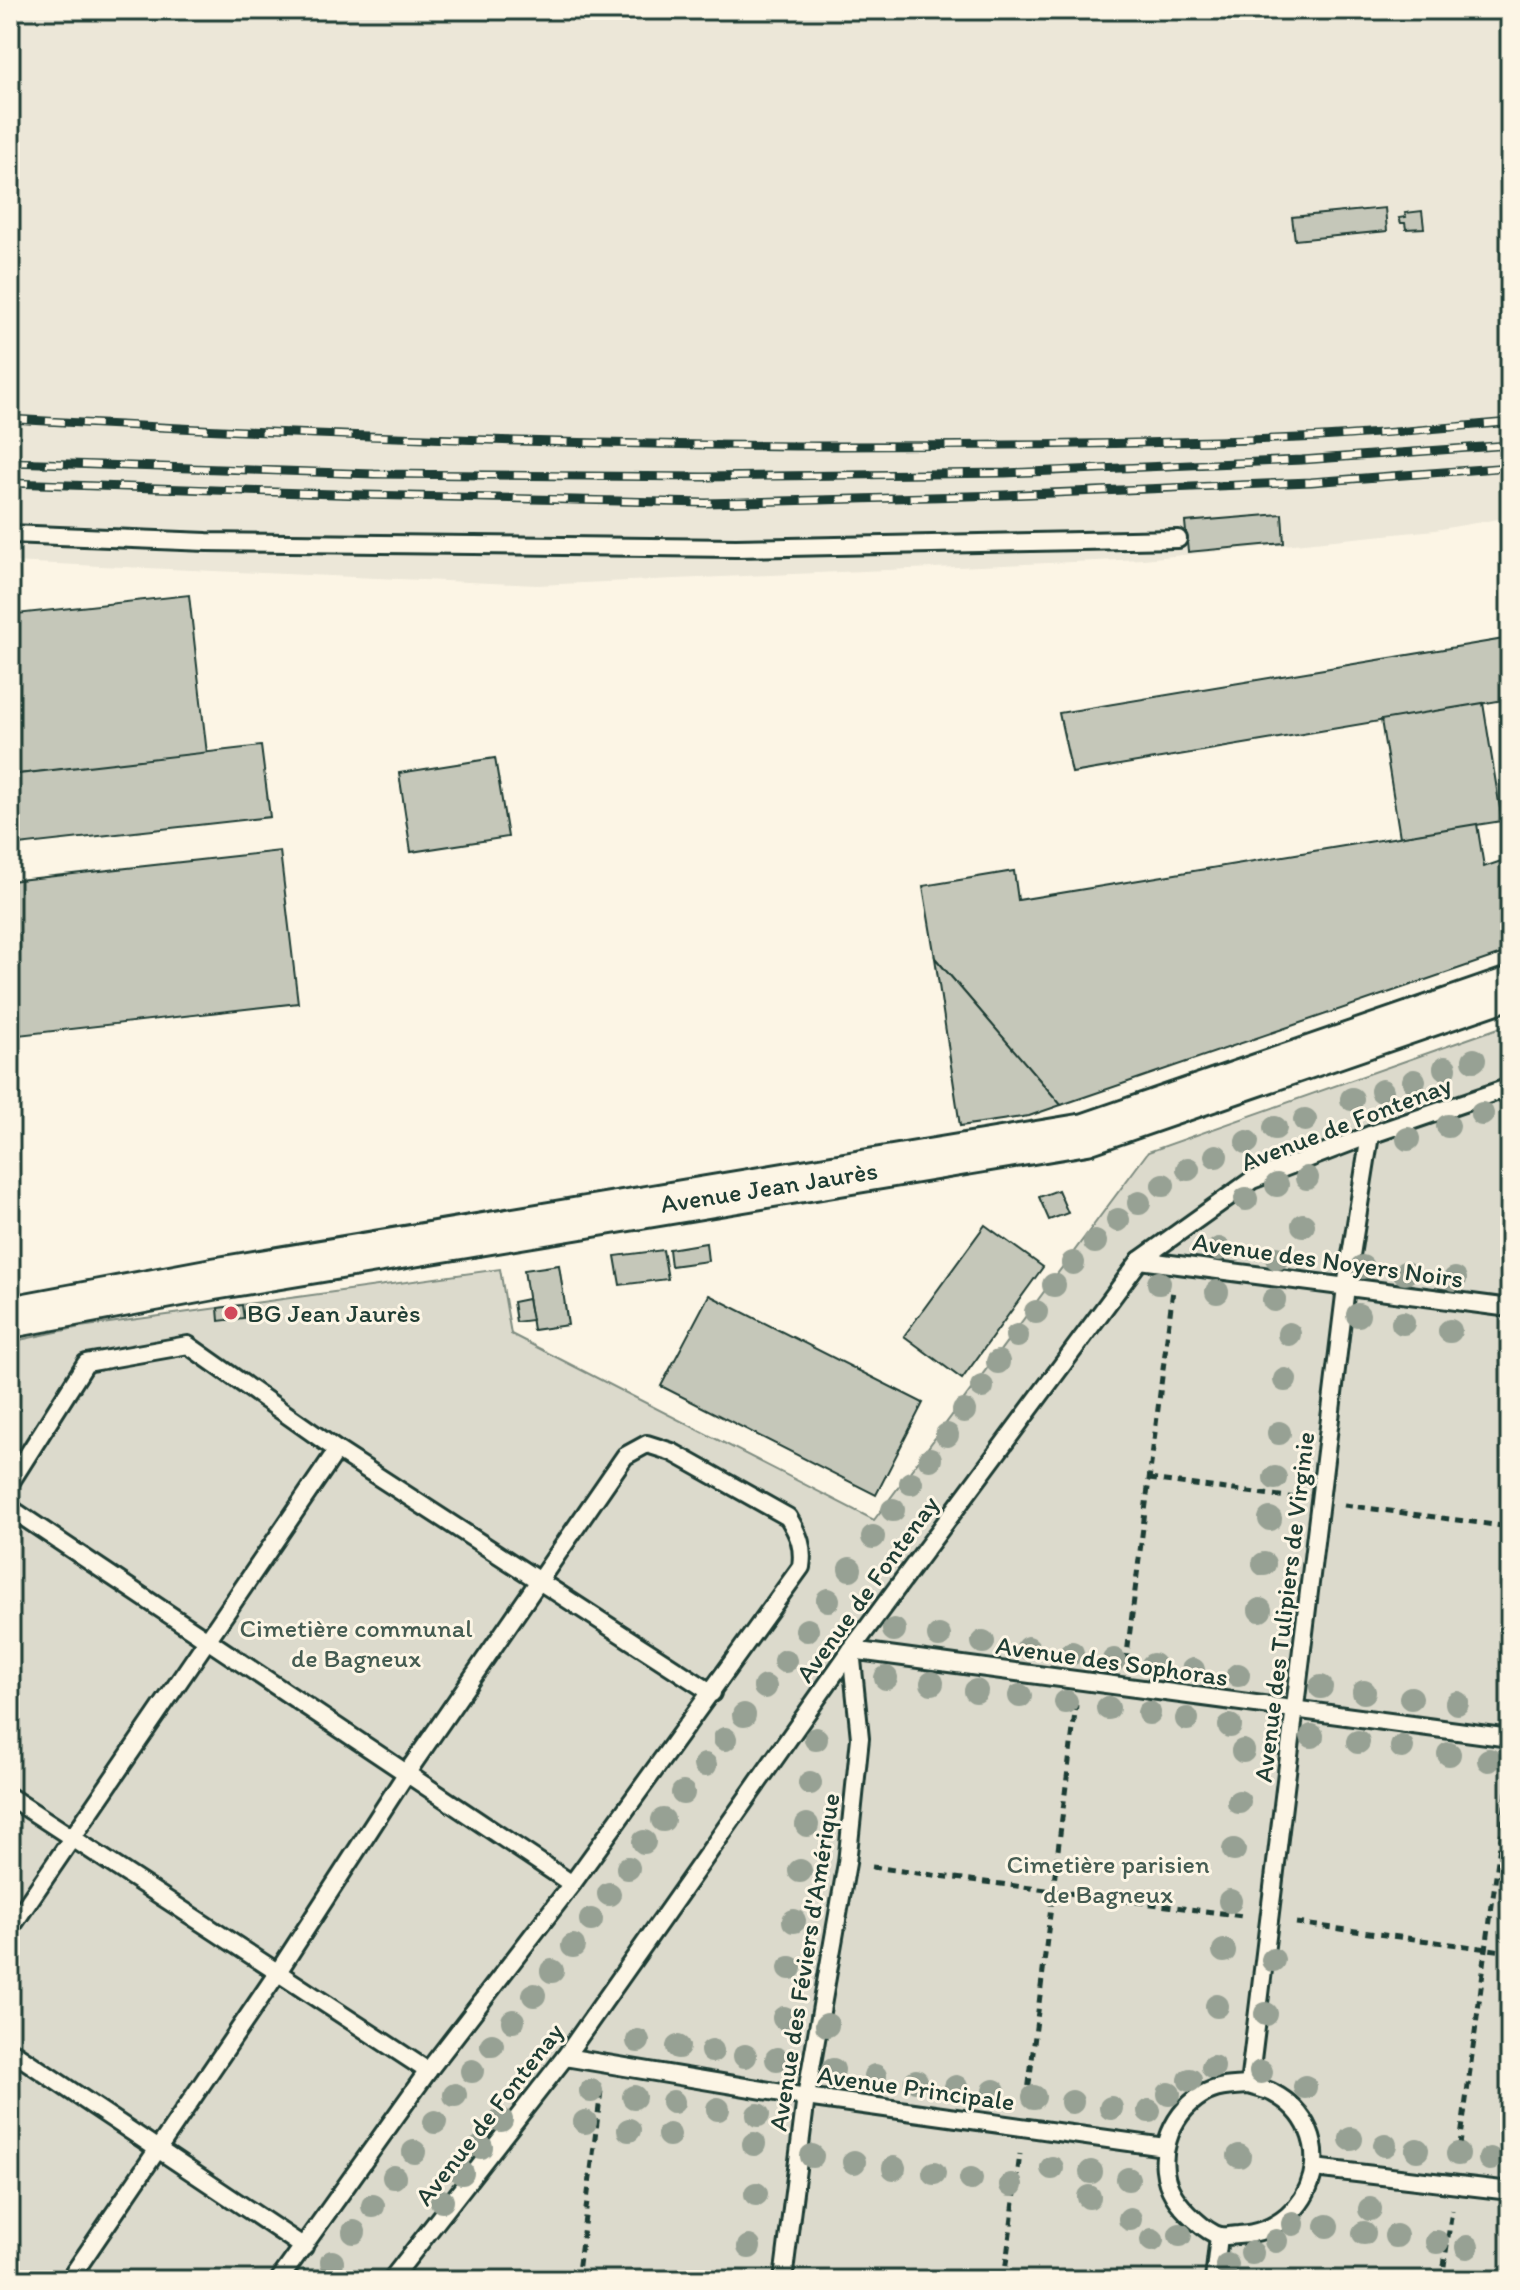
<svg xmlns="http://www.w3.org/2000/svg" width="1520" height="2290" font-family="Itim,sans-serif">
  <style>
    .built { fill: #ece7d8 }
    .green { fill: #dcdacc; stroke: #7e8c80; stroke-width: 2 }
    .building { fill: #c5c7b9; stroke: #1f3d34; stroke-width: 2 }
    .lines { fill: none; stroke-linecap: round; stroke-linejoin: round }
    .service-casing { stroke: #1f3d34; stroke-width: 22 }
    .tertiary-casing { stroke: #1f3d34; stroke-width: 46 }
    .path { stroke: #1f3d34; stroke-width: 5; stroke-dasharray: 8 6; stroke-linecap: butt }
    .service { stroke: #fcf5e5; stroke-width: 16 }
    .tertiary { stroke: #fcf5e5; stroke-width: 40 }
    .rail-casing { stroke: #1f3d34; stroke-width: 9 }
    .rail { stroke: #fcf5e5; stroke-width: 6; stroke-dasharray: 18; stroke-linecap: butt }
    .tree { fill: #97a194 }
    .poi-dot { fill: #d1495b; stroke: #fcf5e5; stroke-width: 3 }
    .labels { text-anchor: middle; stroke-width: 6; stroke-linejoin: round; paint-order: stroke }
    .street-label { font-size: 26px; fill: #1f3d34; stroke: #fcf5e5 }
    .poi-label { font-size: 26px; fill: #1f3d34; stroke: #fcf5e5; text-anchor: start }
    .park-label { font-size: 26px; fill: #455c52; stroke: #fcf5e5 }
  </style>
  <rect width="100%" height="100%" fill="#fcf5e5"/>
  <filter id="ink" filterUnits="userSpaceOnUse"><feTurbulence type="fractalNoise" baseFrequency=".0125" numOctaves="2"/><feDisplacementMap in="SourceGraphic" scale="16" xChannelSelector="R" yChannelSelector="G"/><feConvolveMatrix kernelMatrix="1 2 1 2 8 2 1 2 1" color-interpolation-filters="sRGB"/></filter>
  <g filter="url(#ink)">
    <path class="built" d="M10,10H1510V517L1435,530L1143,559L537,585L10,562Z"/>
    <path class="green" d="M1510,1024V2280H10V1342L80,1327L500,1269L511,1334L874,1520L1148,1152Z"/>
    <g class="building">
      <path d="M1385,208L1387,231L1295,240L1292,217Z"/>
      <path d="M1422,211L1424,228L1406,229L1405,223H1401L1399,218L1406,217L1405,213Z"/>
      <path d="M1282,514L1284,543L1188,552L1185,522Z"/>
      <path d="M10,587H14L17,614L189,595L207,754L10,775Z"/>
      <path d="M1510,638V699L1072,773L1059,713Z"/>
      <path d="M1483,703L1502,821L1400,837L1381,720Z"/>
      <path d="M261,746L270,817L10,846V775Z"/>
      <path d="M495,758L508,837L411,852L399,773Z"/>
      <path d="M1477,824L1484,867L1510,858V951L1061,1105L935,958L923,886L1014,871L1018,900Z"/>
      <path d="M280,851L298,1003L10,1036V881Z"/>
      <path d="M935,958L1061,1105L1029,1116L960,1126Z"/>
      <path d="M1058,1190L1068,1213L1049,1220L1039,1197Z"/>
      <path d="M985,1225L1043,1267L962,1379L904,1336Z"/>
      <path d="M706,1243L708,1261L671,1266L669,1249Z"/>
      <path d="M663,1250L668,1279L620,1285L615,1256Z"/>
      <path d="M559,1265L568,1325L533,1330L524,1270Z"/>
      <path d="M709,1295L923,1403L876,1495L661,1386Z"/>
      <path d="M528,1299L532,1320L516,1322L513,1302Z"/>
      <path d="M242,1305L244,1318L219,1321L218,1308Z"/>
    </g>
    <g class="lines">
      <g class="service-casing">
        <g id="service">
          <path d="M10,534L207,542L736,548L1178,539"/>
          <path d="M1140,1260L1510,1308"/>
          <path d="M10,1483L86,1363L188,1345L337,1450L712,1693"/>
          <path d="M10,1508L572,1884"/>
          <path d="M10,1797L428,2071"/>
          <path d="M10,1929L337,1450"/>
          <path d="M10,2050L304,2247"/>
          <path d="M565,2057L806,2097L1165,2147"/>
          <path d="M1249,2085L1346,1287L1370,1135"/>
          <path d="M1249,2085C1257,2088 1266,2089 1273,2093C1343,2130 1319,2230 1238,2235C1233,2235 1225,2237 1220,2236C1205,2232 1182,2209 1174,2196C1153,2162 1169,2115 1202,2095C1216,2086 1233,2086 1249,2085Z"/>
          <path d="M1314,2168L1510,2191"/>
          <path d="M69,2280L278,1972L406,1774L625,1456L647,1444L672,1452L788,1517C799,1535 804,1547 801,1567L572,1884L428,2071L279,2280"/>
          <path d="M391,2280L565,2057L851,1650L1140,1260L1252,1180L1370,1135L1510,1087"/>
          <path d="M783,2280L806,2097L847,1863L860,1738L851,1650L1510,1738"/>
          <path d="M1214,2280L1219,2236"/>
        </g>
      </g>
      <g class="tertiary-casing">
        <path id="tertiary" d="M10,1317L213,1279L1086,1134L1510,988"/>
      </g>
      <g class="path">
        <path d="M1149,1479L1295,1498"/>
        <path d="M1344,1505L1510,1527"/>
        <path d="M1126,1662L1173,1290"/>
        <path d="M872,1867L1243,1916"/>
        <path d="M1296,1923L1510,1952"/>
        <path d="M1027,2100L1076,1705"/>
        <path d="M1458,2160L1510,1770"/>
        <path d="M577,2280L601,2091"/>
        <path d="M1004,2280L1020,2154"/>
        <path d="M1442,2280L1452,2210"/>
      </g>
      <use href="#service" class="service"/>
      <use href="#tertiary" class="tertiary"/>
      <g class="rail-casing">
        <g id="rail">
          <path d="M10,419C286,435 563,445 839,446C993,446 1146,444 1299,438C1370,435 1440,428 1510,422"/>
          <path d="M10,462L374,474L704,477L1005,473L1302,460L1510,445"/>
          <path d="M10,483L364,495L706,503L1004,495L1311,482L1510,467"/>
        </g>
      </g>
      <use href="#rail" class="rail"/>
    </g>
    <g class="tree">
      <circle cx="1474" cy="1060" r="12"/>
      <circle cx="1445" cy="1068" r="12"/>
      <circle cx="1414" cy="1081" r="12"/>
      <circle cx="1382" cy="1091" r="12"/>
      <circle cx="1352" cy="1099" r="12"/>
      <circle cx="1482" cy="1114" r="12"/>
      <circle cx="1305" cy="1120" r="12"/>
      <circle cx="1448" cy="1126" r="12"/>
      <circle cx="1275" cy="1128" r="12"/>
      <circle cx="1408" cy="1139" r="12"/>
      <circle cx="1247" cy="1142" r="12"/>
      <circle cx="1216" cy="1156" r="12"/>
      <circle cx="1188" cy="1169" r="12"/>
      <circle cx="1307" cy="1178" r="12"/>
      <circle cx="1163" cy="1185" r="12"/>
      <circle cx="1277" cy="1185" r="12"/>
      <circle cx="1246" cy="1199" r="12"/>
      <circle cx="1139" cy="1203" r="12"/>
      <circle cx="1118" cy="1220" r="12"/>
      <circle cx="1303" cy="1225" r="12"/>
      <circle cx="1095" cy="1242" r="12"/>
      <circle cx="1219" cy="1249" r="12"/>
      <circle cx="1277" cy="1258" r="12"/>
      <circle cx="1073" cy="1263" r="12"/>
      <circle cx="1362" cy="1267" r="12"/>
      <circle cx="1405" cy="1273" r="12"/>
      <circle cx="1455" cy="1279" r="12"/>
      <circle cx="1159" cy="1283" r="12"/>
      <circle cx="1054" cy="1285" r="12"/>
      <circle cx="1217" cy="1292" r="12"/>
      <circle cx="1274" cy="1300" r="12"/>
      <circle cx="1036" cy="1312" r="12"/>
      <circle cx="1358" cy="1315" r="12"/>
      <circle cx="1403" cy="1323" r="12"/>
      <circle cx="1450" cy="1331" r="12"/>
      <circle cx="1289" cy="1334" r="12"/>
      <circle cx="1017" cy="1336" r="12"/>
      <circle cx="998" cy="1362" r="12"/>
      <circle cx="1285" cy="1380" r="12"/>
      <circle cx="982" cy="1387" r="12"/>
      <circle cx="964" cy="1411" r="12"/>
      <circle cx="1279" cy="1433" r="12"/>
      <circle cx="947" cy="1435" r="12"/>
      <circle cx="930" cy="1459" r="12"/>
      <circle cx="1275" cy="1478" r="12"/>
      <circle cx="911" cy="1483" r="12"/>
      <circle cx="893" cy="1510" r="12"/>
      <circle cx="1270" cy="1519" r="12"/>
      <circle cx="873" cy="1537" r="12"/>
      <circle cx="1264" cy="1564" r="12"/>
      <circle cx="850" cy="1569" r="12"/>
      <circle cx="828" cy="1600" r="12"/>
      <circle cx="1260" cy="1610" r="12"/>
      <circle cx="807" cy="1630" r="12"/>
      <circle cx="894" cy="1630" r="12"/>
      <circle cx="939" cy="1636" r="12"/>
      <circle cx="983" cy="1642" r="12"/>
      <circle cx="1028" cy="1648" r="12"/>
      <circle cx="1072" cy="1653" r="12"/>
      <circle cx="1114" cy="1660" r="12"/>
      <circle cx="785" cy="1661" r="12"/>
      <circle cx="1153" cy="1665" r="12"/>
      <circle cx="1193" cy="1670" r="12"/>
      <circle cx="1238" cy="1675" r="12"/>
      <circle cx="886" cy="1678" r="12"/>
      <circle cx="932" cy="1683" r="12"/>
      <circle cx="765" cy="1687" r="12"/>
      <circle cx="1321" cy="1687" r="12"/>
      <circle cx="976" cy="1691" r="12"/>
      <circle cx="1364" cy="1692" r="12"/>
      <circle cx="1020" cy="1696" r="12"/>
      <circle cx="1411" cy="1698" r="12"/>
      <circle cx="1066" cy="1702" r="12"/>
      <circle cx="1457" cy="1703" r="12"/>
      <circle cx="1108" cy="1708" r="12"/>
      <circle cx="1149" cy="1713" r="12"/>
      <circle cx="744" cy="1715" r="12"/>
      <circle cx="1187" cy="1719" r="12"/>
      <circle cx="1230" cy="1726" r="12"/>
      <circle cx="1312" cy="1736" r="12"/>
      <circle cx="725" cy="1739" r="12"/>
      <circle cx="816" cy="1739" r="12"/>
      <circle cx="1358" cy="1742" r="12"/>
      <circle cx="1402" cy="1747" r="12"/>
      <circle cx="1243" cy="1751" r="12"/>
      <circle cx="1449" cy="1754" r="12"/>
      <circle cx="1489" cy="1760" r="12"/>
      <circle cx="705" cy="1765" r="12"/>
      <circle cx="810" cy="1783" r="12"/>
      <circle cx="683" cy="1793" r="12"/>
      <circle cx="1239" cy="1802" r="12"/>
      <circle cx="663" cy="1820" r="12"/>
      <circle cx="807" cy="1825" r="12"/>
      <circle cx="644" cy="1842" r="12"/>
      <circle cx="1234" cy="1850" r="12"/>
      <circle cx="628" cy="1868" r="12"/>
      <circle cx="800" cy="1871" r="12"/>
      <circle cx="609" cy="1894" r="12"/>
      <circle cx="1230" cy="1901" r="12"/>
      <circle cx="591" cy="1920" r="12"/>
      <circle cx="794" cy="1921" r="12"/>
      <circle cx="573" cy="1946" r="12"/>
      <circle cx="1224" cy="1951" r="12"/>
      <circle cx="1273" cy="1960" r="12"/>
      <circle cx="790" cy="1968" r="12"/>
      <circle cx="552" cy="1971" r="12"/>
      <circle cx="534" cy="1995" r="12"/>
      <circle cx="1217" cy="2006" r="12"/>
      <circle cx="1266" cy="2014" r="12"/>
      <circle cx="784" cy="2018" r="12"/>
      <circle cx="513" cy="2021" r="12"/>
      <circle cx="827" cy="2025" r="12"/>
      <circle cx="638" cy="2041" r="12"/>
      <circle cx="492" cy="2045" r="12"/>
      <circle cx="678" cy="2047" r="12"/>
      <circle cx="712" cy="2051" r="12"/>
      <circle cx="745" cy="2056" r="12"/>
      <circle cx="777" cy="2059" r="12"/>
      <circle cx="1213" cy="2067" r="12"/>
      <circle cx="833" cy="2070" r="12"/>
      <circle cx="472" cy="2071" r="12"/>
      <circle cx="1261" cy="2072" r="12"/>
      <circle cx="875" cy="2076" r="12"/>
      <circle cx="1190" cy="2080" r="12"/>
      <circle cx="916" cy="2081" r="12"/>
      <circle cx="956" cy="2087" r="12"/>
      <circle cx="1305" cy="2087" r="12"/>
      <circle cx="591" cy="2091" r="12"/>
      <circle cx="994" cy="2091" r="12"/>
      <circle cx="1169" cy="2094" r="12"/>
      <circle cx="455" cy="2095" r="12"/>
      <circle cx="634" cy="2097" r="12"/>
      <circle cx="1034" cy="2097" r="12"/>
      <circle cx="673" cy="2102" r="12"/>
      <circle cx="1072" cy="2102" r="12"/>
      <circle cx="1111" cy="2108" r="12"/>
      <circle cx="718" cy="2109" r="12"/>
      <circle cx="1149" cy="2111" r="12"/>
      <circle cx="758" cy="2115" r="12"/>
      <circle cx="501" cy="2120" r="12"/>
      <circle cx="435" cy="2122" r="12"/>
      <circle cx="585" cy="2122" r="12"/>
      <circle cx="629" cy="2130" r="12"/>
      <circle cx="669" cy="2135" r="12"/>
      <circle cx="1351" cy="2139" r="12"/>
      <circle cx="754" cy="2144" r="12"/>
      <circle cx="1385" cy="2145" r="12"/>
      <circle cx="481" cy="2147" r="12"/>
      <circle cx="1417" cy="2150" r="12"/>
      <circle cx="414" cy="2152" r="12"/>
      <circle cx="1458" cy="2154" r="12"/>
      <circle cx="812" cy="2156" r="12"/>
      <circle cx="1239" cy="2156" r="12"/>
      <circle cx="1490" cy="2159" r="12"/>
      <circle cx="854" cy="2162" r="12"/>
      <circle cx="894" cy="2168" r="12"/>
      <circle cx="1052" cy="2168" r="12"/>
      <circle cx="1091" cy="2172" r="12"/>
      <circle cx="462" cy="2173" r="12"/>
      <circle cx="934" cy="2173" r="12"/>
      <circle cx="394" cy="2177" r="12"/>
      <circle cx="971" cy="2179" r="12"/>
      <circle cx="1128" cy="2179" r="12"/>
      <circle cx="1011" cy="2185" r="12"/>
      <circle cx="756" cy="2194" r="12"/>
      <circle cx="1089" cy="2197" r="12"/>
      <circle cx="442" cy="2201" r="12"/>
      <circle cx="373" cy="2206" r="12"/>
      <circle cx="1370" cy="2209" r="12"/>
      <circle cx="1130" cy="2219" r="12"/>
      <circle cx="1293" cy="2224" r="12"/>
      <circle cx="1327" cy="2226" r="12"/>
      <circle cx="354" cy="2232" r="12"/>
      <circle cx="1364" cy="2233" r="12"/>
      <circle cx="1180" cy="2235" r="12"/>
      <circle cx="1396" cy="2236" r="12"/>
      <circle cx="1152" cy="2240" r="12"/>
      <circle cx="1276" cy="2241" r="12"/>
      <circle cx="1437" cy="2242" r="12"/>
      <circle cx="749" cy="2247" r="12"/>
      <circle cx="1467" cy="2247" r="12"/>
      <circle cx="1252" cy="2253" r="12"/>
      <circle cx="332" cy="2262" r="12"/>
      <circle cx="1227" cy="2265" r="12"/>
    </g>
  </g>
  <circle class="poi-dot" cx="231" cy="1313" r="8"/>
  <g class="labels">
    <g class="street-label">
      <text transform="translate(1346 1123) rotate(-21)" y="9">Avenue de Fontenay</text>
      <text transform="translate(769 1187) rotate(-9)" y="9">Avenue Jean Jaurès</text>
      <text transform="translate(1328 1260) rotate(8)" y="9">Avenue des Noyers Noirs</text>
      <text transform="translate(867 1589) rotate(-54)" y="9">Avenue de Fontenay</text>
      <text transform="translate(1284 1607) rotate(-83)" y="9">Avenue des Tulipiers de Virginie</text>
      <text transform="translate(1112 1661) rotate(8)" y="9">Avenue des Sophoras</text>
      <text transform="translate(804 1962) rotate(-81)" y="9">Avenue des Féviers d'Amérique</text>
      <text transform="translate(916 2088) rotate(8)" y="9">Avenue Principale</text>
      <text transform="translate(489 2114) rotate(-52)" y="9">Avenue de Fontenay</text>
    </g>
    <g class="poi-label">
      <text x="247" y="1322">BG Jean Jaurès</text>
    </g>
    <g class="park-label">
      <text x="356" y="1637">Cimetière communal<tspan x="356" dy="30">de Bagneux</tspan></text>
      <text x="1108" y="1873">Cimetière parisien<tspan x="1108" dy="30">de Bagneux</tspan></text>
    </g>
  </g>
  <rect width="1520" height="2290" fill="none" stroke="#fcf5e5" stroke-width="40"/>
  <rect x="20" y="20" width="1480" height="2250" fill="none" stroke="#1f3d34" stroke-width="3" filter="url(#ink)"/>
</svg>
